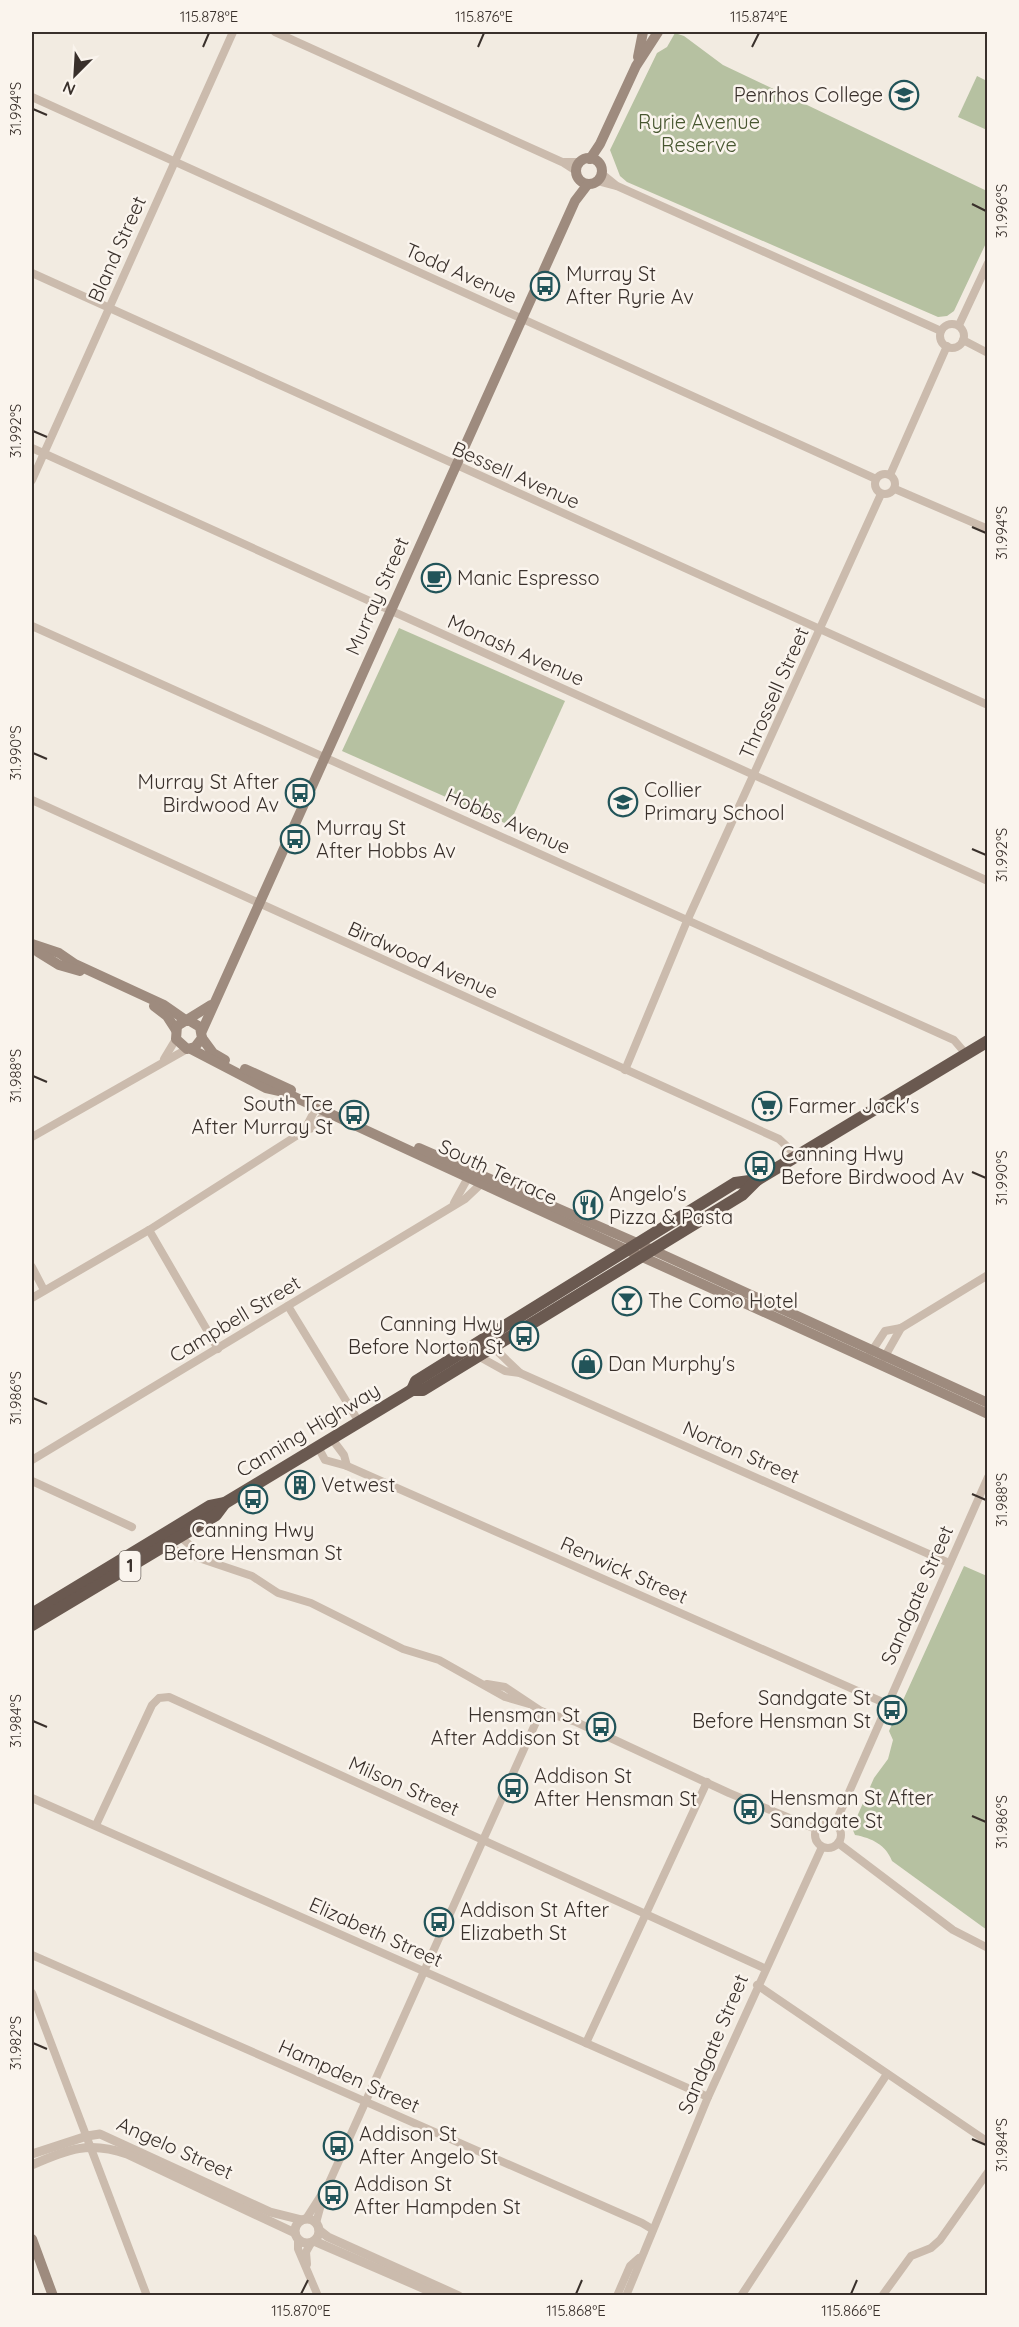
<svg xmlns="http://www.w3.org/2000/svg" width="1019" height="2327" font-family="Quicksand,sans-serif">
  <style>
    .green { fill: #b6c1a1 }
    .lines { fill: none; stroke-linecap: round; stroke-linejoin: round }
    .minor { stroke: #cbbbad; stroke-width: 8 }
    .tertiary { stroke: #cbbbad; stroke-width: 9 }
    .secondary { stroke: #9e8b7e; stroke-width: 10 }
    .trunk { stroke: #6a5950; stroke-width: 12 }
    .ticks { fill: none; stroke: #39302b; stroke-width: 2 }
    .labels { text-anchor: middle; stroke-width: 5; stroke-linejoin: round; paint-order: stroke }
    .shield { fill: #faf4ed; stroke: #736b65; stroke-width: 1.5 }
    .shield-label { font-size: 18px; font-weight: bold; fill: #39302b }
    .poi-label { font-size: 20px; fill: #39302b; stroke: #faf4ed; text-anchor: start }
    .park-label { font-size: 20px; fill: #475630; stroke: #faf4ed }
    .street-label { font-size: 20px; fill: #39302b; stroke: #faf4ed }
    .neatline { fill: none; stroke: #39302b; stroke-width: 2 }
    .ticks-label { font-size: 15px; text-anchor: middle; fill: #39302b }
  </style>
  <rect width="100%" height="100%" fill="#f2ebe1"/>
  <g class="green">
    <path d="M675,33L684,36L723,65L987,191V241L954,311L947,316L938,317L627,182L620,176L610,150L657,53L667,47Z"/>
    <path d="M977,76L987,81V130L958,117Z"/>
    <path d="M399,628L565,701L509,825L342,751Z"/>
    <path d="M964,1566L987,1576V1930L892,1861C886,1845 872,1838 855,1835L852,1828L874,1778L888,1759L893,1740L889,1731Z"/>
  </g>
  <g class="lines">
    <g class="minor">
      <path d="M275,32L562,162L576,171"/>
      <path d="M32,97L876,479"/>
      <path d="M564,162H580"/>
      <path d="M601,173L617,186L941,331"/>
      <path d="M597,181L616,186"/>
      <path d="M32,273L988,705"/>
      <circle cx="952" cy="336" r="12"/>
      <path d="M959,325L988,263"/>
      <path d="M963,340L988,353"/>
      <path d="M32,448L988,881"/>
      <circle cx="885" cy="484" r="10"/>
      <path d="M890,475L947,346"/>
      <path d="M32,480L233,32"/>
      <path d="M895,489L988,529"/>
      <path d="M32,626L954,1040L966,1054"/>
      <path d="M32,800L779,1139L797,1156"/>
      <path d="M164,1059L176,1039"/>
      <path d="M625,1070L687,921L881,494"/>
      <path d="M304,1131L318,1104"/>
      <path d="M32,1137L187,1049"/>
      <path d="M454,1203L470,1174"/>
      <path d="M149,1230L218,1349"/>
      <path d="M32,1267L44,1290"/>
      <path d="M32,1298L149,1230L304,1131L313,1128L328,1110"/>
      <path d="M288,1306L359,1422"/>
      <path d="M493,1347L520,1373"/>
      <path d="M870,1354L885,1331L901,1328L988,1275"/>
      <path d="M478,1356L505,1371L520,1373L949,1563"/>
      <path d="M884,1358L901,1328"/>
      <path d="M332,1439L344,1455L347,1466"/>
      <path d="M318,1447L325,1460L347,1466L887,1704"/>
      <path d="M32,1460L465,1199L484,1181"/>
      <path d="M32,1481L132,1527"/>
      <path d="M177,1534L191,1546L194,1556"/>
      <path d="M165,1541L175,1550L252,1576L278,1593L311,1603L403,1649L439,1660L505,1697L529,1704"/>
      <path d="M487,1684L505,1687L541,1711L576,1722L729,1793L816,1829"/>
      <path d="M32,1798L708,2097"/>
      <circle cx="828" cy="1835" r="13"/>
      <path d="M835,1824L988,1477"/>
      <path d="M96,1825L152,1705L159,1698L169,1697L764,1968"/>
      <path d="M838,1843L953,1930L988,1948"/>
      <path d="M32,1955L642,2223L652,2229"/>
      <path d="M757,1985L988,2142"/>
      <path d="M32,1993L147,2296"/>
      <path d="M586,2043L707,1782"/>
      <path d="M306,2219L329,2183L541,1711"/>
      <path d="M316,2223L323,2197"/>
      <path d="M298,2240V2249L318,2296"/>
      <path d="M307,2264L306,2252L311,2243"/>
      <path d="M617,2296L630,2266L639,2258"/>
      <path d="M626,2296L708,2097L822,1847"/>
      <path d="M741,2296L887,2074"/>
      <path d="M882,2296L911,2256L931,2248L940,2240L988,2172"/>
    </g>
    <g class="tertiary">
      <path d="M32,2154L87,2136L100,2134L270,2212L302,2220"/>
      <path d="M32,2165C68,2149 89,2141 127,2154L295,2233"/>
      <circle cx="307" cy="2231" r="12"/>
      <path d="M319,2230L328,2237L459,2296"/>
      <path d="M314,2241L441,2296"/>
    </g>
    <g class="secondary">
      <path d="M638,57L643,32"/>
      <circle cx="589" cy="171" r="13"/>
      <path d="M590,159L600,144L636,66L658,32"/>
      <path d="M32,944L59,953L75,964L164,1005L187,1021"/>
      <path d="M38,952L59,965L80,971"/>
      <path d="M154,1006L167,1016L176,1030"/>
      <path d="M190,1021L200,1027L202,1038L195,1047L187,1049L176,1039L177,1026L211,1005"/>
      <path d="M202,1031L575,201L588,184"/>
      <path d="M202,1038L213,1053L225,1060"/>
      <path d="M191,1049L266,1088L284,1092C517,1202 753,1306 988,1414"/>
      <path d="M245,1069L291,1090"/>
      <path d="M419,1148L637,1243L988,1403"/>
      <path d="M32,2239L53,2296"/>
    </g>
    <g class="trunk">
      <path d="M412,1390L416,1381L735,1183L757,1180"/>
      <path d="M32,1614L210,1506L225,1503L412,1390H423L742,1195L757,1180L988,1041"/>
      <path d="M32,1625L216,1515L225,1503"/>
    </g>
  </g>
  <path class="ticks" d="M203,47L209,33M478,47L484,33M752,47L759,33M33,109L47,115M972,204L986,211M33,431L47,437M972,527L986,533M33,753L47,759M972,849L986,855M33,1076L47,1082M972,1172L986,1178M33,1398L47,1404M972,1494L986,1500M33,1721L47,1727M972,1816L986,1822M33,2043L47,2049M972,2139L986,2145M301,2294L308,2280M576,2294L582,2280M851,2294L857,2280"/>
  <defs>
    <g id="school-ring" transform="scale(1.5)"><circle r="9.5" fill="#faf4ed" stroke="#225459" stroke-width="1.5"/><path d="M0-5L7-2L0 1L-7-2ZM-4 1L0 2.5L4 1V4Q0 6-4 4Z" fill="#225459"/></g>
    <g id="bus-ring" transform="scale(1.5)"><circle r="9.5" fill="#faf4ed" stroke="#225459" stroke-width="1.5"/><path d="M-5-6H5V4H4V6H2V4H-2V6H-4V4H-5ZM-3.5-4V0h7V-4ZM-3.5 1.2v1.5H-2V1.2ZM2 1.2v1.5H3.5V1.2Z" fill="#225459"/></g>
    <g id="cafe-ring" transform="scale(1.5)"><circle r="9.5" fill="#faf4ed" stroke="#225459" stroke-width="1.5"/><path d="M-5.5-4.5H6V0H3Q3 3.5 0 3.5H-2.5Q-5.5 3.5-5.5 0ZM3-3.2v2h1.7v-2ZM-6 4.5H4V6H-6Z" fill="#225459"/></g>
    <g id="supermarket-ring" transform="scale(1.5)"><circle r="9.5" fill="#faf4ed" stroke="#225459" stroke-width="1.5"/><path d="M-6-5.5h2.5l.6 2H6L4.5 2H-2.5L-4.4-4H-6ZM-1.5 3.2a1.3 1.3 0 1 0 .1 0ZM3 3.2a1.3 1.3 0 1 0 .1 0Z" fill="#225459"/></g>
    <g id="restaurant-ring" transform="scale(1.5)"><circle r="9.5" fill="#faf4ed" stroke="#225459" stroke-width="1.5"/><path d="M-5-6h1v4h1v-4h1v4h1v-4h1v5L-1.5 .5V6h-2V.5L-5-1ZM5-6V6H3V1.5H1.5Q1.5-4 5-6Z" fill="#225459"/></g>
    <g id="bar-ring" transform="scale(1.5)"><circle r="9.5" fill="#faf4ed" stroke="#225459" stroke-width="1.5"/><path d="M-6-5H6L.8 .8V4.5H3.5V6h-7V4.5H-.8V.8Z" fill="#225459"/></g>
    <g id="shop-ring" transform="scale(1.5)"><circle r="9.5" fill="#faf4ed" stroke="#225459" stroke-width="1.5"/><path d="M-5-2.5h2.3a2.7 3.5 0 0 1 5.4 0H5L5.5 6h-11ZM-1.5-2.5h3a1.5 2.3 0 0 0-3 0Z" fill="#225459"/></g>
    <g id="building-ring" transform="scale(1.5)"><circle r="9.5" fill="#faf4ed" stroke="#225459" stroke-width="1.5"/><path d="M-4-6H4V6H1V3H-1V6H-4ZM-2.5-4.3h1.7v1.8h-1.7ZM.8-4.3h1.7v1.8H.8ZM-2.5-1h1.7V.8h-1.7ZM.8-1h1.7V.8H.8Z" fill="#225459"/></g>
  </defs>
  <g fill-rule="evenodd">
    <use href="#school-ring" x="904" y="95"/>
    <use href="#bus-ring" x="545" y="286"/>
    <use href="#cafe-ring" x="436" y="578"/>
    <use href="#bus-ring" x="300" y="793"/>
    <use href="#school-ring" x="623" y="802"/>
    <use href="#bus-ring" x="295" y="839"/>
    <use href="#supermarket-ring" x="767" y="1106"/>
    <use href="#bus-ring" x="354" y="1115"/>
    <use href="#bus-ring" x="760" y="1166"/>
    <use href="#restaurant-ring" x="588" y="1205"/>
    <use href="#bar-ring" x="627" y="1301"/>
    <use href="#bus-ring" x="524" y="1336"/>
    <use href="#shop-ring" x="587" y="1364"/>
    <use href="#building-ring" x="300" y="1485"/>
    <use href="#bus-ring" x="253" y="1499"/>
    <use href="#bus-ring" x="892" y="1710"/>
    <use href="#bus-ring" x="601" y="1727"/>
    <use href="#bus-ring" x="513" y="1788"/>
    <use href="#bus-ring" x="749" y="1809"/>
    <use href="#bus-ring" x="439" y="1922"/>
    <use href="#bus-ring" x="338" y="2146"/>
    <use href="#bus-ring" x="333" y="2195"/>
  </g>
  <g class="labels">
    <rect class="shield" x="119.5" y="1551" width="21" height="30" rx="4.5"/>
    <g class="shield-label">
      <text x="130" y="1572">1</text>
    </g>
    <g class="poi-label">
      <text x="883" y="102" text-anchor="end">Penrhos College</text>
      <text x="566" y="281">Murray St<tspan x="566" dy="23">After Ryrie Av</tspan></text>
      <text x="457" y="585">Manic Espresso</text>
      <text x="279" y="789" text-anchor="end">Murray St After<tspan x="279" dy="23">Birdwood Av</tspan></text>
      <text x="644" y="797">Collier<tspan x="644" dy="23">Primary School</tspan></text>
      <text x="316" y="835">Murray St<tspan x="316" dy="23">After Hobbs Av</tspan></text>
      <text x="333" y="1111" text-anchor="end">South Tce<tspan x="333" dy="23">After Murray St</tspan></text>
      <text x="788" y="1113">Farmer Jack's</text>
      <text x="781" y="1161">Canning Hwy<tspan x="781" dy="23">Before Birdwood Av</tspan></text>
      <text x="609" y="1201">Angelo's<tspan x="609" dy="23">Pizza &amp; Pasta</tspan></text>
      <text x="648" y="1308">The Como Hotel</text>
      <text x="503" y="1331" text-anchor="end">Canning Hwy<tspan x="503" dy="23">Before Norton St</tspan></text>
      <text x="608" y="1371">Dan Murphy's</text>
      <text x="321" y="1492">Vetwest</text>
      <text x="253" y="1537" text-anchor="middle">Canning Hwy<tspan x="253" dy="23">Before Hensman St</tspan></text>
      <text x="871" y="1705" text-anchor="end">Sandgate St<tspan x="871" dy="23">Before Hensman St</tspan></text>
      <text x="580" y="1722" text-anchor="end">Hensman St<tspan x="580" dy="23">After Addison St</tspan></text>
      <text x="534" y="1783">Addison St<tspan x="534" dy="23">After Hensman St</tspan></text>
      <text x="770" y="1805">Hensman St After<tspan x="770" dy="23">Sandgate St</tspan></text>
      <text x="460" y="1917">Addison St After<tspan x="460" dy="23">Elizabeth St</tspan></text>
      <text x="359" y="2141">Addison St<tspan x="359" dy="23">After Angelo St</tspan></text>
      <text x="354" y="2191">Addison St<tspan x="354" dy="23">After Hampden St</tspan></text>
    </g>
    <g class="park-label">
      <text x="699" y="129">Ryrie Avenue<tspan x="699" dy="23">Reserve</tspan></text>
    </g>
    <g class="street-label">
      <text transform="translate(117 249) rotate(-66)" y="7">Bland Street</text>
      <text transform="translate(461 273) rotate(24)" y="7">Todd Avenue</text>
      <text transform="translate(516 475) rotate(24)" y="7">Bessell Avenue</text>
      <text transform="translate(377 596) rotate(-66)" y="7">Murray Street</text>
      <text transform="translate(516 650) rotate(24)" y="7">Monash Avenue</text>
      <text transform="translate(774 693) rotate(-66)" y="7">Throssell Street</text>
      <text transform="translate(508 821) rotate(24)" y="7">Hobbs Avenue</text>
      <text transform="translate(423 960) rotate(24)" y="7">Birdwood Avenue</text>
      <text transform="translate(498 1172) rotate(25)" y="7">South Terrace</text>
      <text transform="translate(235 1319) rotate(-31)" y="7">Campbell Street</text>
      <text transform="translate(308 1430) rotate(-31)" y="7">Canning Highway</text>
      <text transform="translate(741 1452) rotate(24)" y="7">Norton Street</text>
      <text transform="translate(624 1570) rotate(24)" y="7">Renwick Street</text>
      <text transform="translate(917 1595) rotate(-66)" y="7">Sandgate Street</text>
      <text transform="translate(404 1786) rotate(24)" y="7">Milson Street</text>
      <text transform="translate(376 1932) rotate(24)" y="7">Elizabeth Street</text>
      <text transform="translate(713 2044) rotate(-67)" y="7">Sandgate Street</text>
      <text transform="translate(349 2076) rotate(24)" y="7">Hampden Street</text>
      <text transform="translate(175 2148) rotate(24)" y="7">Angelo Street</text>
    </g>
  </g>
  <rect width="1019" height="2327" fill="none" stroke="#faf4ed" stroke-width="66"/>
  <g transform="translate(75 75) rotate(204)" stroke="#faf4ed" stroke-width="4.5" paint-order="stroke">
  <path d="M0-4.5L10 22L0 15L-10 22Z" fill="#39302b"/>
  <text y="-9" font-size="16" font-weight="bold" text-anchor="middle" fill="#39302b">N</text>
  </g>
  <rect x="33" y="33" width="953" height="2261" class="neatline"/>
  <g class="ticks-label">
    <text x="209" y="22">115.878°E</text>
    <text x="484" y="22">115.876°E</text>
    <text x="759" y="22">115.874°E</text>
    <text transform="translate(16 109) rotate(-90)" y="5">31.994°S</text>
    <text transform="translate(1002 211) rotate(-90)" y="5">31.996°S</text>
    <text transform="translate(16 431) rotate(-90)" y="5">31.992°S</text>
    <text transform="translate(1002 533) rotate(-90)" y="5">31.994°S</text>
    <text transform="translate(16 753) rotate(-90)" y="5">31.990°S</text>
    <text transform="translate(1002 855) rotate(-90)" y="5">31.992°S</text>
    <text transform="translate(16 1076) rotate(-90)" y="5">31.988°S</text>
    <text transform="translate(1002 1178) rotate(-90)" y="5">31.990°S</text>
    <text transform="translate(16 1398) rotate(-90)" y="5">31.986°S</text>
    <text transform="translate(1002 1500) rotate(-90)" y="5">31.988°S</text>
    <text transform="translate(16 1721) rotate(-90)" y="5">31.984°S</text>
    <text transform="translate(1002 1822) rotate(-90)" y="5">31.986°S</text>
    <text transform="translate(16 2043) rotate(-90)" y="5">31.982°S</text>
    <text transform="translate(1002 2145) rotate(-90)" y="5">31.984°S</text>
    <text x="301" y="2316">115.870°E</text>
    <text x="576" y="2316">115.868°E</text>
    <text x="851" y="2316">115.866°E</text>
  </g>
</svg>
